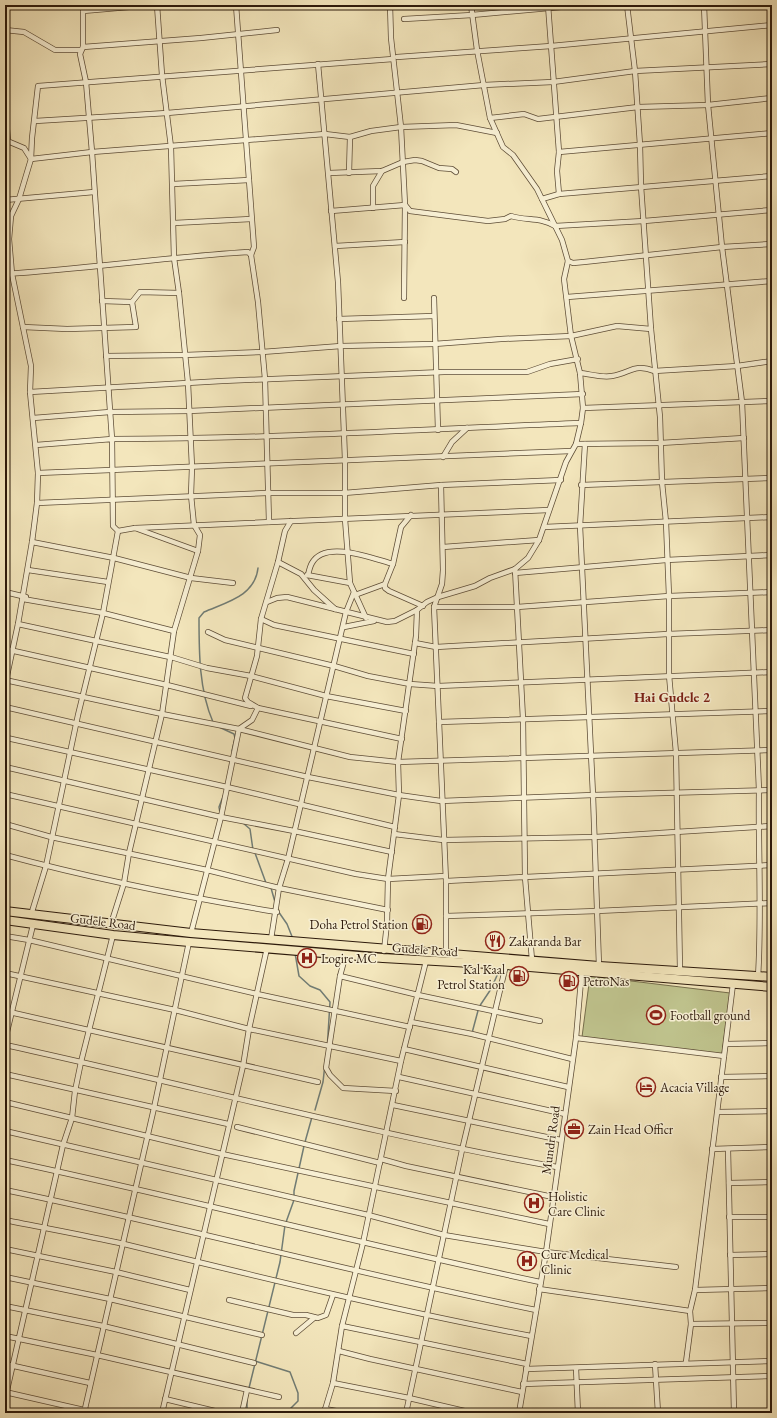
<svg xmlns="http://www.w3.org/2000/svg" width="777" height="1418" font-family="'EB Garamond',serif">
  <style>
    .green { fill: #bfc38d; stroke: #766e4c }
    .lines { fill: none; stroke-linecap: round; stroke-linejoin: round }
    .stream { stroke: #717c74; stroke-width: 1.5 }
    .minor-casing { stroke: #5e4d37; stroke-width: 6 }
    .trunk-casing { stroke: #2d1a0b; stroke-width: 10 }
    .minor { stroke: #f7efd3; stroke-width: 4.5 }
    .trunk { stroke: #f3e6bc; stroke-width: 8 }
    .labels { text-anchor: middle; stroke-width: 3; stroke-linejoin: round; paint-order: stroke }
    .street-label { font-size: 13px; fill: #2d1a0b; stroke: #f7efd3 }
    .poi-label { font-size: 13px; fill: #2d1a0b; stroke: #f7efd3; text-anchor: start }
    .neighbourhood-label { font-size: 14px; font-weight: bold; fill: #7a1f14; stroke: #f7efd3 }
  </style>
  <rect width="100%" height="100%" fill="#f3e6bc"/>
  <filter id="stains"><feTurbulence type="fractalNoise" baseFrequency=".005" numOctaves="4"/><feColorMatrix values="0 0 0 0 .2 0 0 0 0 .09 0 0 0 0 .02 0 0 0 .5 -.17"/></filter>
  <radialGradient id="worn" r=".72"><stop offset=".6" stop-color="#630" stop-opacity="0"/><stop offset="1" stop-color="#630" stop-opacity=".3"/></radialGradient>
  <path class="green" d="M590,976L730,993L722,1054L582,1037Z"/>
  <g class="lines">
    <g class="stream">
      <path d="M213,722C199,690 199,652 199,618L204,612C227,602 255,596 258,568"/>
      <path d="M219,727L234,734L235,738L232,751"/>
      <path d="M220,813L219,807L224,794"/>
      <path d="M243,823L250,829L253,850"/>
      <path d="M255,853L266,883"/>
      <path d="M271,888L275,902"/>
      <path d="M278,911L287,924L293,939"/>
      <path d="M295,953L299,976L310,986L320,990L330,1002L327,1051"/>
      <path d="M472,1033L479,1007L491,989L499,971"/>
      <path d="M315,1110L323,1082L326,1055"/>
      <path d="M305,1142L312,1117"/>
      <path d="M294,1196V1191L304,1146"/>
      <path d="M255,1361L290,1372L298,1393V1401L286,1413"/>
      <path d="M249,1388L280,1262L285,1225L294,1200"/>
      <path d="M247,1400V1408L251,1413"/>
    </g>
    <g class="minor-casing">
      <g id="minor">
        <path d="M83,5V47L80,54L86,82L92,152L112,439C268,439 425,429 581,423"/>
        <path d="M236,5L254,247L251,255"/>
        <path d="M390,5L391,38L401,127L405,205L404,298"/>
        <path d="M548,5L559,152L557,171L559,194"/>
        <path d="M627,5L635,71L640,145L641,186L651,329L660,417L662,482L666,522L669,596V675L676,753L680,970"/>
        <path d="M704,5L708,105L722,247L742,402L759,790C758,852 762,914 758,977"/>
        <path d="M83,11L152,5"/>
        <path d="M404,19L472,15L583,5"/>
        <path d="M5,30L24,32L55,50H81"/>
        <path d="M83,47L201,38L277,30"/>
        <path d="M397,57L551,46L772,25"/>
        <path d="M318,64L338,282L345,460V519L350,583L366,618"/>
        <path d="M5,105L8,141"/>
        <path d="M490,118L524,114L538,119L638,107L708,105L772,98"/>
        <path d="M35,121L167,113L484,85L553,82L635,71L772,64"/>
        <path d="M5,140L24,148L31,159L92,152L325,134L350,137L371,131L401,127L456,125L497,133"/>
        <path d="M559,152L772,133"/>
        <path d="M329,173L382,171L403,162L415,160L422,161L439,168L452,169L456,172"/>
        <path d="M349,173L350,137"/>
        <path d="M173,184L249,180"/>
        <path d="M542,199L559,194L772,176"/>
        <path d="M5,200L94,192"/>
        <path d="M373,208V186L382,171"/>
        <path d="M331,211L405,205L410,211L488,221L505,219L511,216C527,221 540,217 555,226L644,221L772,210"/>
        <path d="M174,223L251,219"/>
        <path d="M335,246L405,242"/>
        <path d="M568,261L573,263L584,262L722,247L772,244"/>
        <path d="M5,274C86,269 167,257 248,252L251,255L258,302L265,379L269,522"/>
        <path d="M567,297L772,281"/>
        <path d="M434,298L438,430"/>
        <path d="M102,301L132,302L140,292L179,293"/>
        <path d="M339,319L434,316"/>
        <path d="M23,327L67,329L136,327L132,302"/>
        <path d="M106,356L185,355L262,352L341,346L434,344L501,339L571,336L617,326L651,329"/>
        <path d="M580,373C590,374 602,378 612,376C630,373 635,363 654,371L737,366L772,361"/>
        <path d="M30,392L222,381L444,372H527L550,364L578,359"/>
        <path d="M583,408L772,401"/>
        <path d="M33,418L110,412L189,411L583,394"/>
        <path d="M576,444L660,443L744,438"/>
        <path d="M443,457L452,442L467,428"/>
        <path d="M38,473L571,451"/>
        <path d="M441,485L443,570L442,584L434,607L446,881V954"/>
        <path d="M581,485L772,478"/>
        <path d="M37,503L267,493H344L441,485L561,480"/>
        <path d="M411,515L401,527L393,564L385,584V588L389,591L423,606"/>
        <path d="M291,521L285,531L278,562L261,619L257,656L245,698L248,702L258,708L402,739"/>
        <path d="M544,527L772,517"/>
        <path d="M135,528L549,510"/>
        <path d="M118,531L135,528L198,551"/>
        <path d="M32,542L114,558L191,578L233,583"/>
        <path d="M443,547L539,540"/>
        <path d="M278,562L301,574L314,590L335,609"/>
        <path d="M515,569L523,719L525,877L772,865"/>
        <path d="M28,570L108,582"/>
        <path d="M515,573L666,560L772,555"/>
        <path d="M307,575L350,583"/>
        <path d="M308,575C309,571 310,566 312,563C325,539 374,559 393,564"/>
        <path d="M5,592L26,597"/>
        <path d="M355,595L385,584"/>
        <path d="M23,599L103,613L174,631"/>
        <path d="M267,602L277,598L287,597L387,622L395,621L417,610L427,602L438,597L475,586L490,578L515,569L528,558L539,540L566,462L576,444L581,423L583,408L580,373L571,336L564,279L568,261L562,240L537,189L513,155L503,147L490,118L477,50L471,5"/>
        <path d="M434,607H517L669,596L772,592"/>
        <path d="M261,619L274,625L414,654"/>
        <path d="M344,627L374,621"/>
        <path d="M208,632L225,640L334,666L368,676L410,684L438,686L772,672"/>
        <path d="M415,643L436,647L668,634L772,630"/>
        <path d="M5,649L167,685L251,706"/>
        <path d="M170,657L18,624L32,542L37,503L38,473L30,392L31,366L12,274L9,239L11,216L19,199L31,159L32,138L38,86L393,59"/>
        <path d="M171,657L207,668L251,676L326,696L406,711"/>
        <path d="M5,680L162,714L239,729L350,757L398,762L772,750"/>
        <path d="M5,685L18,624"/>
        <path d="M5,707L308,777L399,795L441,801L593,795L580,526L585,444"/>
        <path d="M439,722L772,711"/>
        <path d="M7,738L227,787L395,827"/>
        <path d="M5,767L221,817L294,831L392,852"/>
        <path d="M5,794L356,874L388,879L445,876"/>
        <path d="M5,824L51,837L207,870L279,888L388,910"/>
        <path d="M394,834L443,840L595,837L772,826"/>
        <path d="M5,855C94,879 185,897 277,912"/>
        <path d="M446,881L525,877L532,960"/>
        <path d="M31,915L46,866L78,715L103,613L118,531L113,526L112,439L36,445"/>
        <path d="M446,916L597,911L772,903"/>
        <path d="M111,924L124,883L129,853L162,714L174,631L198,551L200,535L194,525L191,495L192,467L188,383L179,293L174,258L171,147L162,75L157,5"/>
        <path d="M191,933L221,817L239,729L252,720L258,708"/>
        <path d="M5,936L29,940L257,994L410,1027"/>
        <path d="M271,939L279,888L288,859L346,612L354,592"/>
        <path d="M384,951L387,923L388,879L399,795L398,762L416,636L417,610"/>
        <path d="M346,954L340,976L326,1068L330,1075L343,1088L396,1091"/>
        <path d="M599,966L593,795L772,790"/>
        <path d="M5,973L175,1010L249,1029L401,1061"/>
        <path d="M340,976L418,995L540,1021"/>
        <path d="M5,1011L318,1082"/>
        <path d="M411,1022L472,1034L572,1059"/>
        <path d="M576,1038L724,1056"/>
        <path d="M5,1040L33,925"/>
        <path d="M726,1044L772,1043"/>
        <path d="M5,1045C189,1085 372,1134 557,1167"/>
        <path d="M404,1049L568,1087"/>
        <path d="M5,1074L228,1124"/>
        <path d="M399,1077L565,1114"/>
        <path d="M721,1077L772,1076"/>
        <path d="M5,1102L222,1154L549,1224"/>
        <path d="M393,1105L561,1140"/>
        <path d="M718,1112L772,1111"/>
        <path d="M237,1127L380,1163"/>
        <path d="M5,1131L368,1215L444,1235L546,1252L676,1267"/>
        <path d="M712,1149L772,1147"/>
        <path d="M728,1149L734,1413"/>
        <path d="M381,1159L406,1166L553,1197"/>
        <path d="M5,1160C184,1198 361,1244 540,1282"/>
        <path d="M729,1183L772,1182"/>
        <path d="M5,1190C183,1227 358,1274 536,1310"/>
        <path d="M729,1217H772"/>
        <path d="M5,1220C44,1228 84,1235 124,1244C259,1277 394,1310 531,1336"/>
        <path d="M5,1249L116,1272L190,1290"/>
        <path d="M730,1255L772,1254"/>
        <path d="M5,1277L110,1299L262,1335"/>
        <path d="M539,1289L690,1311"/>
        <path d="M695,1290L772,1288"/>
        <path d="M229,1300L293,1315H306L318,1318L326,1315L333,1295"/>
        <path d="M5,1306L103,1326L254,1363"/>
        <path d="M691,1324L772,1323"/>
        <path d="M342,1326L527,1364"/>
        <path d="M296,1333L314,1318"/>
        <path d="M5,1336L97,1355L279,1397"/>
        <path d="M339,1351L370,1359L522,1392"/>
        <path d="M686,1362L691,1324L690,1311L695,1290L733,984"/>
        <path d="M5,1364L90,1383"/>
        <path d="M655,1364L658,1413"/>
        <path d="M576,1368L578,1413"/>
        <path d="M526,1369L772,1361"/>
        <path d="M333,1383L409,1398L473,1413"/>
        <path d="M523,1384L772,1376"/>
        <path d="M5,1392L97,1413"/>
        <path d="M5,1399L63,1145L72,1118L75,1091L81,1062L113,935"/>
        <path d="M165,1399L223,1413"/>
        <path d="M325,1409L347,1413"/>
        <path d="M84,1413L154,1108L189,942"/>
        <path d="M162,1413L243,1066L249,1029L267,948"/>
        <path d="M242,1413L247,1390"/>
        <path d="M324,1413L333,1383L342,1326L363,1243L401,1061L426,961"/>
        <path d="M406,1413L462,1150L506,965"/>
        <path d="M519,1413L546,1252L576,1038L582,969"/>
      </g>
    </g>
    <g class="trunk-casing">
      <g id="trunk">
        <path d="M5,911L191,933L599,966L772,977"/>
        <path d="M5,920L113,935L189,942L383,958L506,965L772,987"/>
      </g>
    </g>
    <use href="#minor" class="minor"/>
    <use href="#trunk" class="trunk"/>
  </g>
  <defs>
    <g id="fuel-ring" transform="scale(1)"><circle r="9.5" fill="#f7efd3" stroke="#8f2418" stroke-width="1.5"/><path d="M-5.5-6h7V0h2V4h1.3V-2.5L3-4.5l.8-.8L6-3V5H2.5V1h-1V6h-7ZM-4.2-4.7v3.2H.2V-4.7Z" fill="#8f2418"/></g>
    <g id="restaurant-ring" transform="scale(1)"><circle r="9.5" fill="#f7efd3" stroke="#8f2418" stroke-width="1.5"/><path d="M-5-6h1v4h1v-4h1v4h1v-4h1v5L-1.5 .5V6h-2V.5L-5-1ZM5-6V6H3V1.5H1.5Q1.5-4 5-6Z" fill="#8f2418"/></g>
    <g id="hospital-ring" transform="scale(1)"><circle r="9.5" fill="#f7efd3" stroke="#8f2418" stroke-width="1.5"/><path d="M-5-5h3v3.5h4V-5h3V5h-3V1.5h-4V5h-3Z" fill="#8f2418"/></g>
    <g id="stadium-ring" transform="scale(1)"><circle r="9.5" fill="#f7efd3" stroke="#8f2418" stroke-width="1.5"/><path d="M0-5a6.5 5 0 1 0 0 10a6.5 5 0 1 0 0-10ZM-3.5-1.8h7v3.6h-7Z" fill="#8f2418"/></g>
    <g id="hotel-ring" transform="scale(1)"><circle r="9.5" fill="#f7efd3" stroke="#8f2418" stroke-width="1.5"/><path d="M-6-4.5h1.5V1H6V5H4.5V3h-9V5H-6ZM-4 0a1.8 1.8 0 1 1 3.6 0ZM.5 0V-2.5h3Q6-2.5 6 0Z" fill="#8f2418"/></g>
    <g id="office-ring" transform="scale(1)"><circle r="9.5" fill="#f7efd3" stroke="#8f2418" stroke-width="1.5"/><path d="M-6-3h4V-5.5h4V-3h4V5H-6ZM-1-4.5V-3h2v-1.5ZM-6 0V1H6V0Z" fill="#8f2418"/></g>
  </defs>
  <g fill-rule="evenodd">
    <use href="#fuel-ring" x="422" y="924"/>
    <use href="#restaurant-ring" x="495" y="941"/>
    <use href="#hospital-ring" x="307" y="958"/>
    <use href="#fuel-ring" x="519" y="976"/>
    <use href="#fuel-ring" x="569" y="981"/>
    <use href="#stadium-ring" x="656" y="1015"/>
    <use href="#hotel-ring" x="646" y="1087"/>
    <use href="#office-ring" x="574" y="1129"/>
    <use href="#hospital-ring" x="534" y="1203"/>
    <use href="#hospital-ring" x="527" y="1261"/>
  </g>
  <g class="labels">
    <g class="street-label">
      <text transform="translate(103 921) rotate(7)" y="5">Gudele Road</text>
      <text transform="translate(425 949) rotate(4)" y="5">Gudele Road</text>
      <text transform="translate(550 1140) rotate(-82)" y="5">Mundri Road</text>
    </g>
    <g class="poi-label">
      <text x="408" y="929" text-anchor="end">Doha Petrol Station</text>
      <text x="509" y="946">Zakaranda Bar</text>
      <text x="321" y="963">Logire MC</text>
      <text x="505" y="974" text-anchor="end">Kal Kaal<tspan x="505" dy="15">Petrol Station</tspan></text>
      <text x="583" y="986">PetroNas</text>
      <text x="670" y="1020">Football ground</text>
      <text x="660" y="1092">Acacia Village</text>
      <text x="588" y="1134">Zain Head Officr</text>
      <text x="548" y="1201">Holistic<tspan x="548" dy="15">Care Clinic</tspan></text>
      <text x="541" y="1259">Cure Medical<tspan x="541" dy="15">Clinic</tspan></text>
    </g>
    <g class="neighbourhood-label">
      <text x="672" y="702">Hai Gudele 2</text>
    </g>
  </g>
  <rect width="777" height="1418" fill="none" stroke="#f3e6bc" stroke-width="20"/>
  <rect x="6" y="6" width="765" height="1406" fill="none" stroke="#2d1a0b" stroke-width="2"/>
  <rect x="10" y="10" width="757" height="1398" fill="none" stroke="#2d1a0b"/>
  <rect width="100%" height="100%" filter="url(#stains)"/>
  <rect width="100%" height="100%" fill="url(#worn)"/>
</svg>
